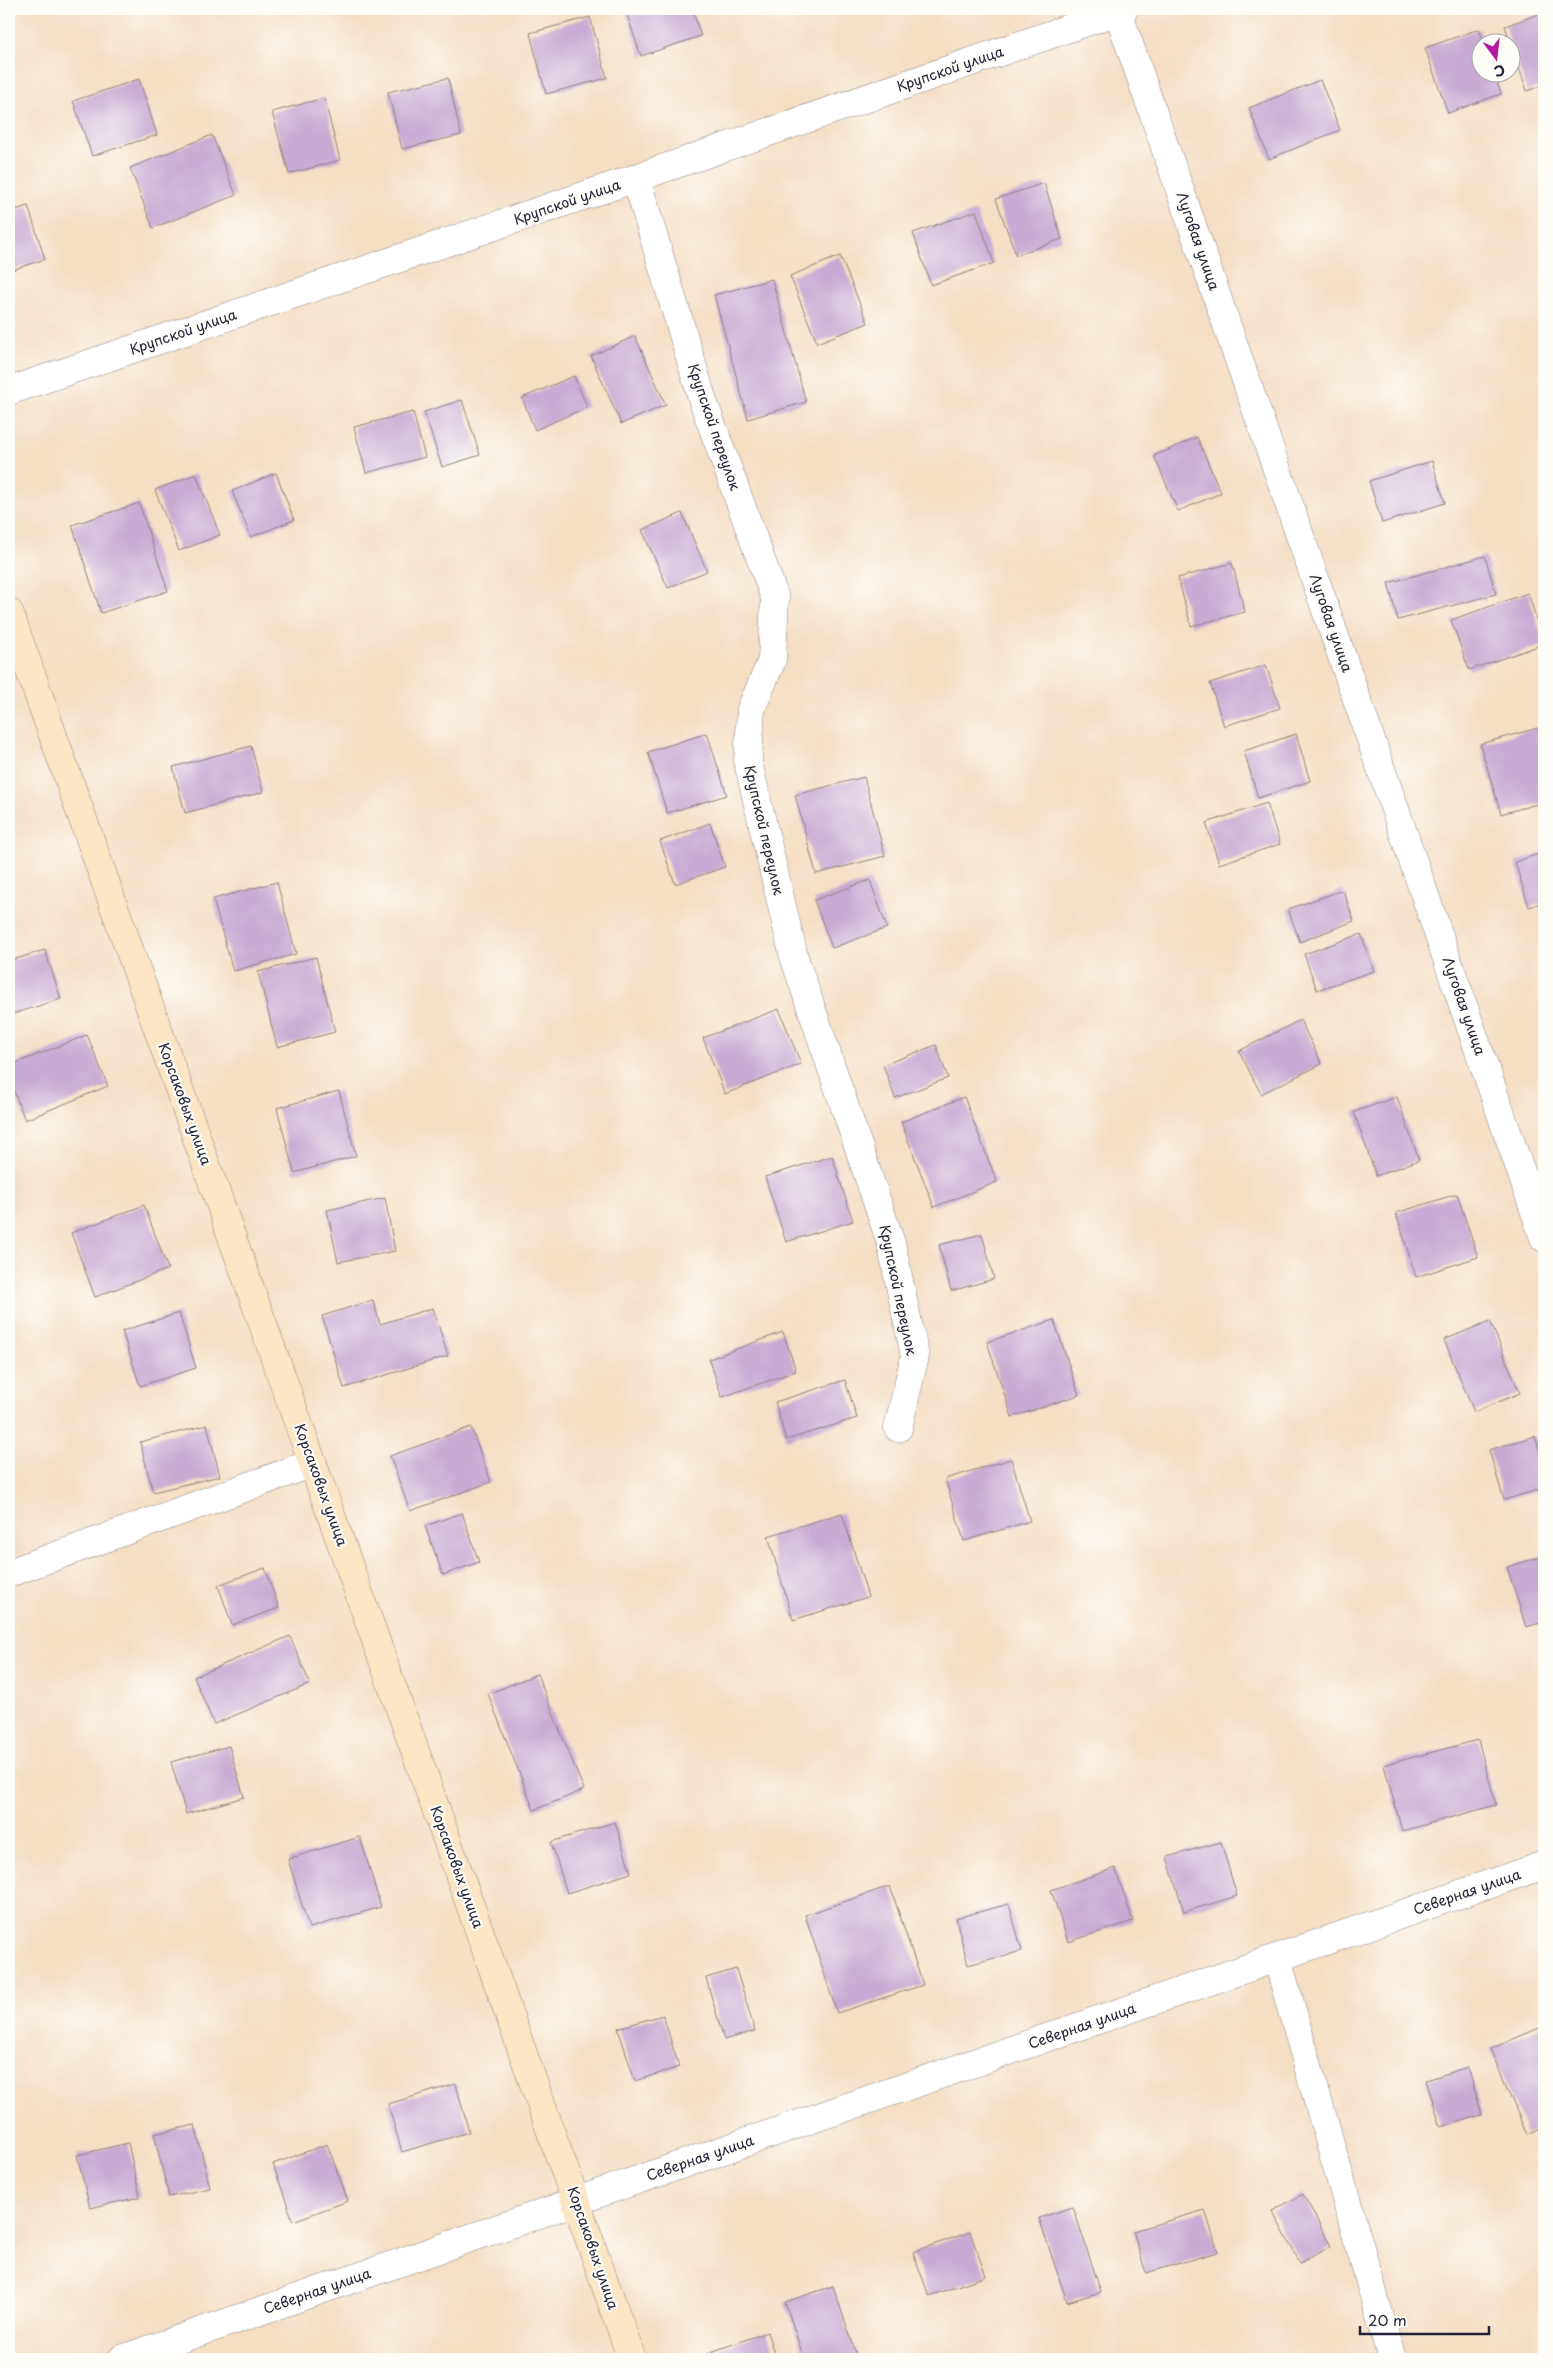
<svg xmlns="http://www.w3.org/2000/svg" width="1553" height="2368" font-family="'Playpen Sans',sans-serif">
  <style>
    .building { fill: #c7abd3 }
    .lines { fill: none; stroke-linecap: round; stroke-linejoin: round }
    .street-casing { stroke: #8b8080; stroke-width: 29 }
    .secondary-casing { stroke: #8b8080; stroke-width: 29 }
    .street { stroke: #fff; stroke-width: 28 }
    .secondary { stroke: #fce6c4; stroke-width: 28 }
    .labels { text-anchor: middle; stroke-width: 4.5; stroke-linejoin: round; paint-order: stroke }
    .street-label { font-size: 14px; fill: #22223b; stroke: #fdfcf7 }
  </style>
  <rect width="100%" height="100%" fill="#fdfcf7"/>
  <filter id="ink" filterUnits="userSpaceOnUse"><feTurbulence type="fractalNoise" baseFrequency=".02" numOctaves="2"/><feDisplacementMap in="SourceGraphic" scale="10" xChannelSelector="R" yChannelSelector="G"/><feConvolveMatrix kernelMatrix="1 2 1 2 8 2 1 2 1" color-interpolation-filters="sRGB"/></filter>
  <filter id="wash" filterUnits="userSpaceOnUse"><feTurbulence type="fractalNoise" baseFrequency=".0096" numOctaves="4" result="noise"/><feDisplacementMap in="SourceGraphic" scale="20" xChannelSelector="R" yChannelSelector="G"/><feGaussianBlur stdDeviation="1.12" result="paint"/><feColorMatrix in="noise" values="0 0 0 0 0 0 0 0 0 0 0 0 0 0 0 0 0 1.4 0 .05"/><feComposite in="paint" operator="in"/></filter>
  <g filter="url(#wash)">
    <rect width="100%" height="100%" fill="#f4dec4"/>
    <g id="blocks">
      <g class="building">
        <path d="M625,9H692L701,36L641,56Z"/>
        <path d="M1544,12V85L1527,91L1505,26Z"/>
        <path d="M590,17L607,78L546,94L530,33Z"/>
        <path d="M1479,29L1484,42H1480V72H1494L1501,94L1448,113L1425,48Z"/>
        <path d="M448,78L461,135L402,149L388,92Z"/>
        <path d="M139,79L157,135L92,156L73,101Z"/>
        <path d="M1320,80L1340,130L1269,159L1249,108Z"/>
        <path d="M324,98L340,160L289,174L272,112Z"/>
        <path d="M212,135L236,195L153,228L130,168Z"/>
        <path d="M1044,183L1062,239L1016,255L996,199Z"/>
        <path d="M28,206L45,259L9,271V212Z"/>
        <path d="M976,211L994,263L931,285L913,233Z"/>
        <path d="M840,256L868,323L817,343L790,276Z"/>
        <path d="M772,279L806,402L748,419L714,295Z"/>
        <path d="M635,336L666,405L621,424L591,356Z"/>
        <path d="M574,376L587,407L535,430L522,398Z"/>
        <path d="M462,400L480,455L442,467L424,412Z"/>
        <path d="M413,412L425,457L366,473L354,427Z"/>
        <path d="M1197,437L1221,493L1178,511L1154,456Z"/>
        <path d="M1432,461L1445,503L1382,523L1369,481Z"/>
        <path d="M276,473L294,520L251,537L232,491Z"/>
        <path d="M196,474L220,535L179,551L155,490Z"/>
        <path d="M139,503L168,591L101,613L72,525Z"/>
        <path d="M682,513L707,571L668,588L642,530Z"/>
        <path d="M1485,556L1496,594L1398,620L1388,583Z"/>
        <path d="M1232,563L1245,612L1191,626L1178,578Z"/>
        <path d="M1528,593L1544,644L1469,670L1451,620Z"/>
        <path d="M1266,665L1280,708L1224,726L1210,683Z"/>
        <path d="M1538,728L1544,748V802L1501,814L1480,744Z"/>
        <path d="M707,733L727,795L667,813L648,752Z"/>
        <path d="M1296,734L1310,781L1258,798L1244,751Z"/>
        <path d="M251,746L263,792L185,813L173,767Z"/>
        <path d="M864,777L885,856L816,874L795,795Z"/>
        <path d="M1267,803L1280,844L1219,864L1206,823Z"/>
        <path d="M710,823L725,867L675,884L660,841Z"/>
        <path d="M9,846L14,858L9,861Z"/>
        <path d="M1544,852V902L1529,907L1515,862Z"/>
        <path d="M870,880L887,928L832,948L814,900Z"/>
        <path d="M277,882L296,954L233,971L213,899Z"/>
        <path d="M1343,890L1354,921L1300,942L1288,909Z"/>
        <path d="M1361,934L1374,971L1317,990L1304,954Z"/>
        <path d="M45,950L61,999L9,1015V961Z"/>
        <path d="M316,957L335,1032L277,1047L258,972Z"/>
        <path d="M779,1009L801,1064L725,1094L703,1038Z"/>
        <path d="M1300,1020L1322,1064L1261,1094L1239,1051Z"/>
        <path d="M87,1035L108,1086L25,1120L9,1079V1066Z"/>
        <path d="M936,1045L948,1078L895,1098L883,1065Z"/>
        <path d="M339,1091L356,1156L294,1173L277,1108Z"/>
        <path d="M964,1097L997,1182L934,1207L901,1122Z"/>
        <path d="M1397,1097L1419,1160L1376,1176L1354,1112Z"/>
        <path d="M832,1156L853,1221L786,1242L765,1177Z"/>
        <path d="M1457,1194L1478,1257L1416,1277L1396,1213Z"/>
        <path d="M385,1198L395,1251L338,1262L327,1210Z"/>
        <path d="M144,1205L168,1269L95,1297L71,1233Z"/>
        <path d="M982,1234L994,1279L951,1291L939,1245Z"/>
        <path d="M373,1300L380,1324L433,1308L448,1356L344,1388L322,1316Z"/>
        <path d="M179,1313L196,1368L140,1386L122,1331Z"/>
        <path d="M1054,1320L1079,1395L1012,1417L987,1342Z"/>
        <path d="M1490,1321L1520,1393L1474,1412L1444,1340Z"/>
        <path d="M783,1332L796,1371L722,1397L709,1359Z"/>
        <path d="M845,1380L857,1418L786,1440L775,1402Z"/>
        <path d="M207,1425L220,1476L153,1492L140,1442Z"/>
        <path d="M471,1427L491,1482L410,1511L390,1456Z"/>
        <path d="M1535,1436L1544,1465V1488L1504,1500L1489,1450Z"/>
        <path d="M1011,1459L1030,1521L964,1541L945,1479Z"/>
        <path d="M462,1513L479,1562L443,1575L425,1526Z"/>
        <path d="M842,1513L868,1597L793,1620L768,1536Z"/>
        <path d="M1544,1556V1622L1526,1627L1507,1567Z"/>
        <path d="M265,1568L279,1608L232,1625L218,1585Z"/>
        <path d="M290,1636L310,1684L214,1724L194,1677Z"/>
        <path d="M537,1674L584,1790L534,1810L488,1694Z"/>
        <path d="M1478,1740L1496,1805L1402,1831L1384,1765Z"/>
        <path d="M229,1746L244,1797L186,1814L171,1762Z"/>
        <path d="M615,1822L631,1873L567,1893L551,1842Z"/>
        <path d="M360,1837L381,1907L309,1928L288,1859Z"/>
        <path d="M1221,1842L1237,1896L1184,1912L1167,1857Z"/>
        <path d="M1115,1868L1133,1921L1068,1942L1051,1890Z"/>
        <path d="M890,1886L923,1985L837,2013L805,1915Z"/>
        <path d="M1009,1904L1022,1951L968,1965L956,1918Z"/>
        <path d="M736,1969L755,2031L724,2040L706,1978Z"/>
        <path d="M663,2015L679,2067L635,2081L618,2028Z"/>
        <path d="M1544,2026V2127L1527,2135L1490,2049Z"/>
        <path d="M1468,2067L1482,2115L1441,2127L1426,2080Z"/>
        <path d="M456,2084L469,2132L402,2152L388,2104Z"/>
        <path d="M195,2125L210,2188L169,2197L154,2134Z"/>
        <path d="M128,2143L140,2197L90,2208L77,2155Z"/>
        <path d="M327,2144L348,2201L293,2221L273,2164Z"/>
        <path d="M1303,2194L1331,2246L1300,2263L1272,2211Z"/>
        <path d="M1073,2207L1101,2292L1067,2302L1039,2218Z"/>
        <path d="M1205,2210L1218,2252L1146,2273L1133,2231Z"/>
        <path d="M970,2232L986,2276L929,2296L913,2252Z"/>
        <path d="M833,2286L858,2359H804L785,2302Z"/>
        <path d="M767,2332L776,2359H710L708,2353Z"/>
      </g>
    </g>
  </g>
  <g filter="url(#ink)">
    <use href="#blocks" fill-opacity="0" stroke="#8b8080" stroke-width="1"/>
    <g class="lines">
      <g class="street-casing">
        <g id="street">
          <path d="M1117,9L1544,1238"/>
          <path d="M636,178L703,401L775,598L772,660L751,709L748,762L794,957L891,1243L915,1356L898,1428"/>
          <path d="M9,391L636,178L1124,9"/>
          <path d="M9,1573L313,1463"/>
          <path d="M1277,1958L1392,2359"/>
          <path d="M122,2359L1544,1865"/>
        </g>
      </g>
      <g class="secondary-casing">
        <path id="secondary" d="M9,612L632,2359"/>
      </g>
      <use href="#street" class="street"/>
      <use href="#secondary" class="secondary"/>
    </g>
  </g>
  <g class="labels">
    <g class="street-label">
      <text transform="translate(950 69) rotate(-19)" y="5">Крупской улица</text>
      <text transform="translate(567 202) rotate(-19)" y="5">Крупской улица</text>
      <text transform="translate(1198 241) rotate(71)" y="5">Луговая улица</text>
      <text transform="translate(183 332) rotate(-19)" y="5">Крупской улица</text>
      <text transform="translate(714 427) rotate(71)" y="5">Крупской переулок</text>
      <text transform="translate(1331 623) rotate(71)" y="5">Луговая улица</text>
      <text transform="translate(764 830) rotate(77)" y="5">Крупской переулок</text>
      <text transform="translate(1464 1006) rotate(71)" y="5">Луговая улица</text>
      <text transform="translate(185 1104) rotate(70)" y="5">Корсаковых улица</text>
      <text transform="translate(898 1290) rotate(78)" y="5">Крупской переулок</text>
      <text transform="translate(321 1485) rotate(70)" y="5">Корсаковых улица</text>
      <text transform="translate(457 1867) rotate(70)" y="5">Корсаковых улица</text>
      <text transform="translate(1467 1892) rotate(-19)" y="5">Северная улица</text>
      <text transform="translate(1082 2026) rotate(-19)" y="5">Северная улица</text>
      <text transform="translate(700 2158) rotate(-19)" y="5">Северная улица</text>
      <text transform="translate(593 2248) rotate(71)" y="5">Корсаковых улица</text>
      <text transform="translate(317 2291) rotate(-19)" y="5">Северная улица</text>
    </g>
  </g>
  <rect width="1553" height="2368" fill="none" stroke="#fdfcf7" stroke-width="30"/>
  <g transform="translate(1496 58) rotate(165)"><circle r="24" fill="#fdfcf7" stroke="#a5a5ac"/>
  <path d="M0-4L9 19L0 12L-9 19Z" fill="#b5179e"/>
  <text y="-8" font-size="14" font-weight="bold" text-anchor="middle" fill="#22223b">С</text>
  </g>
  <path d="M1360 2326v8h129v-8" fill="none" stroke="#22223b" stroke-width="2.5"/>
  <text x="1368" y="2326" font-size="15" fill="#22223b" stroke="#fdfcf7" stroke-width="4" paint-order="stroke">20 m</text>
</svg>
